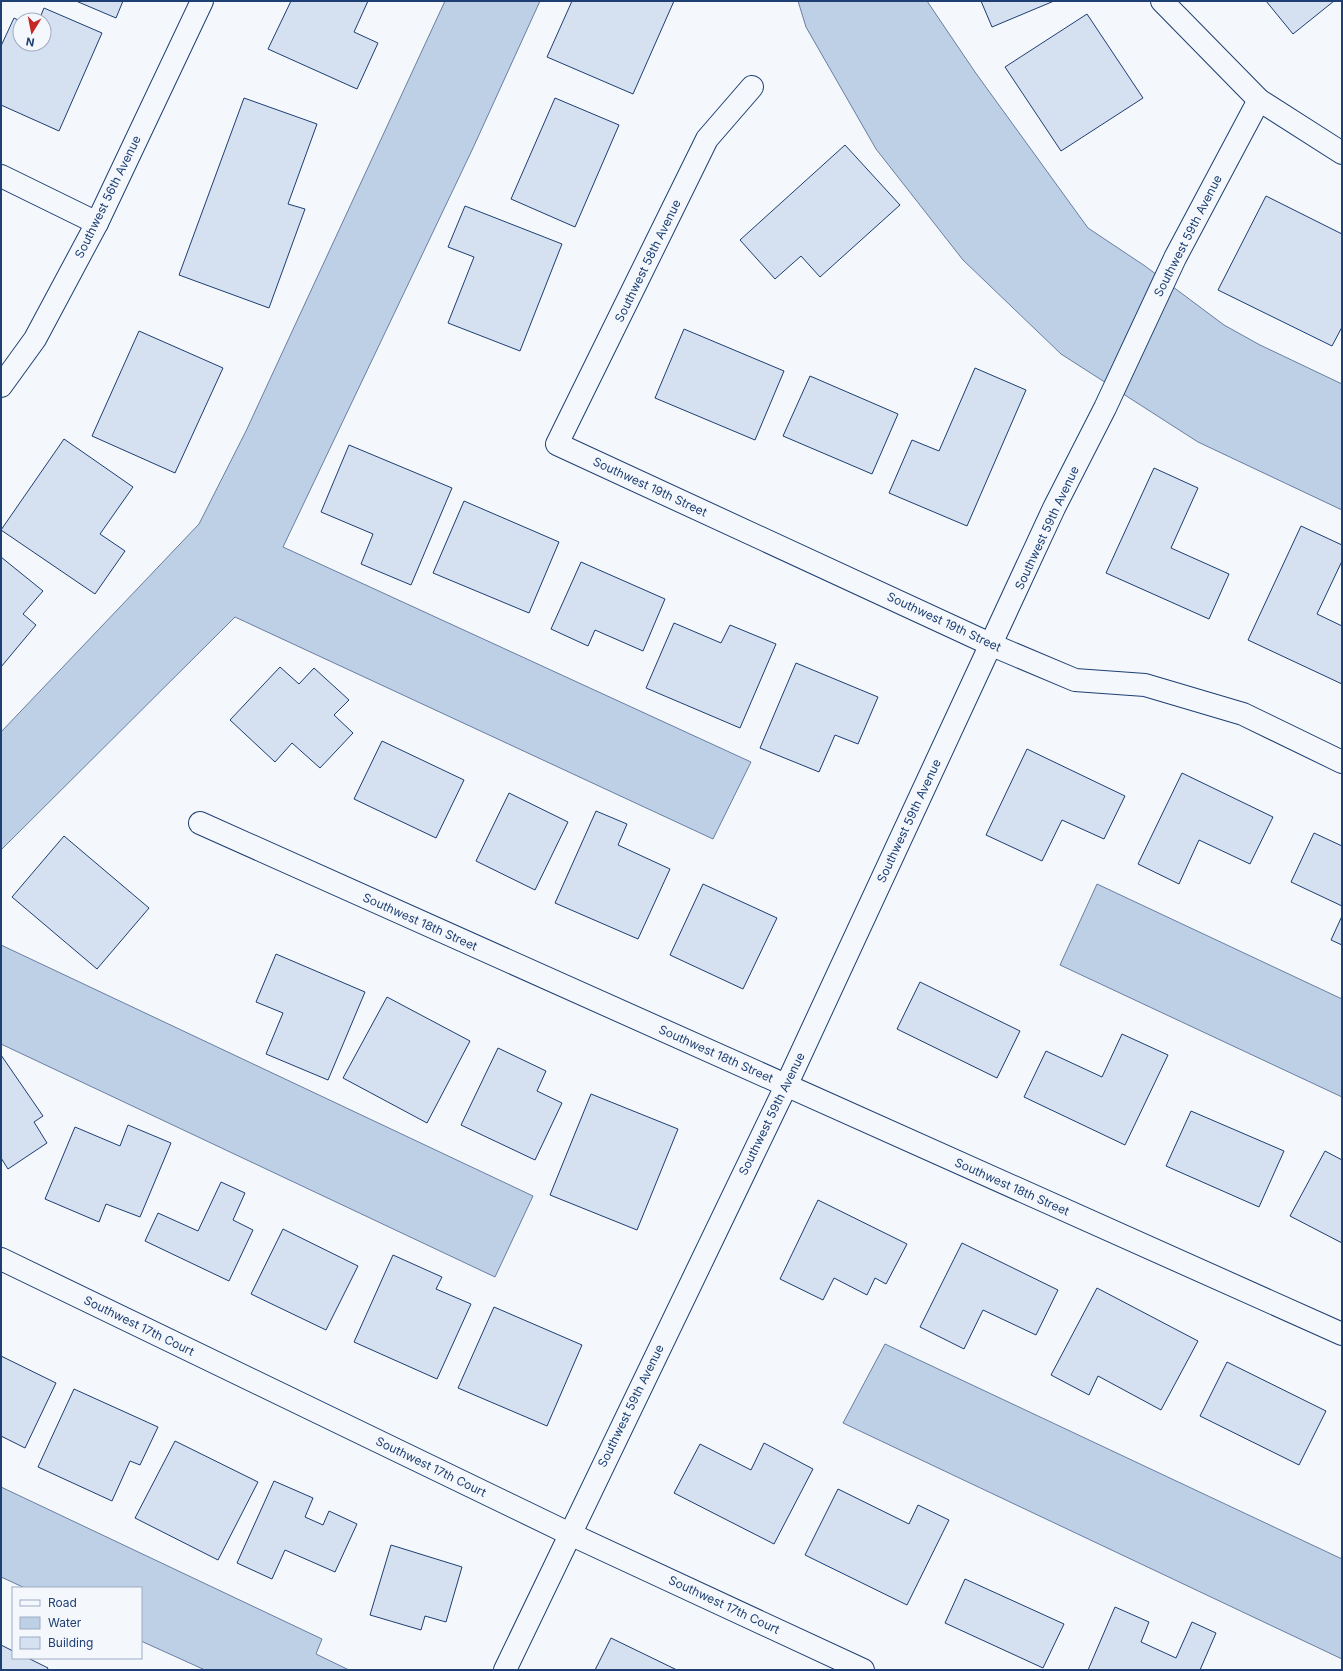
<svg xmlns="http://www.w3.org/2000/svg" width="1343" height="1671" font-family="Inter,sans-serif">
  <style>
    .water { fill: #bed0e5; stroke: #687fa3 }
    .building { fill: #d5e0f0; stroke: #1d3f73 }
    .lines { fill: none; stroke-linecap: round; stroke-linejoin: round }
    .minor-casing { stroke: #1d3f73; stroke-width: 24 }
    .minor { stroke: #f4f7fb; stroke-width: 22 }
    .labels { text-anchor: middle; stroke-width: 3; stroke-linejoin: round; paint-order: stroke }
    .street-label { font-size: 12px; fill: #1d3f73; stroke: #f4f7fb }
  </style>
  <rect width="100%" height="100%" fill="#f4f7fb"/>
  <g class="water">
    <path d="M445,1H540L473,148L283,547L751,762L713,839L235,617L1,850V732L199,524L246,431Z"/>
    <path d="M798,1H927L975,72L1088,228L1145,266L1224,325L1260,345L1342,384V510L1198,442L1061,354L963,260L876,149L806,27Z"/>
    <path d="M1097,884L1342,999V1097L1060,965Z"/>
    <path d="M1,945L533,1196L495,1277L1,1044Z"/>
    <path d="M885,1344L1342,1559V1659L843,1423Z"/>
    <path d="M1,1487L322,1639L316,1654L349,1670H205L141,1641V1588H25L1,1577Z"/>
  </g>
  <g class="building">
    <path d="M76,1H123L116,18Z"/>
    <path d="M291,1H368L354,32L378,43L357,89L268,49Z"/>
    <path d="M572,1H674L633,94L547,57Z"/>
    <path d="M981,1H1054L992,27Z"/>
    <path d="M1266,1H1334L1293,34Z"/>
    <path d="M44,8L102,33L59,131L1,105V46L14,18L20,21V44H44V20H39Z"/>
    <path d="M1087,14L1143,98L1061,151L1005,67Z"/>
    <path d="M244,98L317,124L288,204L305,209L269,308L179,275Z"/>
    <path d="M555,98L619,125L575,227L511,199Z"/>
    <path d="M845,145L900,205L820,277L801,256L775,279L740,240Z"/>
    <path d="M1266,196L1342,234V327L1332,346L1218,290Z"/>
    <path d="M465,206L562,244L520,351L448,323L474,257L448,247Z"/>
    <path d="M684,329L784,371L755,440L655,398Z"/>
    <path d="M139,331L223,368L175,473L92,436Z"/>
    <path d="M975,368L1026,390L967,526L889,493L912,440L939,451Z"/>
    <path d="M810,376L898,414L872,474L783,436Z"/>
    <path d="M64,439L133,487L100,534L125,551L95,594L1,530Z"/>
    <path d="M349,445L452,488L411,585L361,564L373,534L321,512Z"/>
    <path d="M1154,468L1198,488L1171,548L1229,574L1209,619L1106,573Z"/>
    <path d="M464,501L559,542L529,613L433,573Z"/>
    <path d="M1301,526L1342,545V561L1317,614L1342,626V684L1248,640Z"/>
    <path d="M1,557L43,591L23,614L36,625L1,667Z"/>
    <path d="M581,562L665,599L643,651L595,630L588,646L551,629Z"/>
    <path d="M674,623L721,643L730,625L776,644L740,728L646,688Z"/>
    <path d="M796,663L878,697L858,744L835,735L819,772L760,748Z"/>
    <path d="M280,667L299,684L314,668L349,700L334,715L353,733L320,768L292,743L275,762L230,720Z"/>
    <path d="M382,741L464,780L436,838L354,799Z"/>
    <path d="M1027,749L1125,796L1104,839L1062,820L1042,861L986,835Z"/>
    <path d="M1182,773L1273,817L1250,864L1199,840L1179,884L1138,864Z"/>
    <path d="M509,793L568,822L535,890L476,861Z"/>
    <path d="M596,811L627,824L618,845L670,869L638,939L555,903Z"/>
    <path d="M1314,833L1342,846V906L1291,882Z"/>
    <path d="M64,836L149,908L97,969L12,897Z"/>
    <path d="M703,884L777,918L743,989L670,955Z"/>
    <path d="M1342,916V945L1331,940Z"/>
    <path d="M276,954L365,992L328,1080L266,1054L283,1013L256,1002Z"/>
    <path d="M920,982L1020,1031L997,1078L897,1029Z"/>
    <path d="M387,997L470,1041L427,1123L343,1078Z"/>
    <path d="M1122,1034L1168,1055L1125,1145L1024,1097L1046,1051L1102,1077Z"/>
    <path d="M498,1048L546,1071L537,1091L562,1103L535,1160L461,1125Z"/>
    <path d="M1,1055L43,1116L34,1122L47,1143L8,1169L1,1158Z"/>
    <path d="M591,1094L678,1129L637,1230L550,1195Z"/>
    <path d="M1191,1111L1284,1151L1259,1207L1166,1166Z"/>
    <path d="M128,1125L171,1143L140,1217L106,1204L99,1222L45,1199L75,1127L120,1146Z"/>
    <path d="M1325,1151L1342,1160V1243L1290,1216Z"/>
    <path d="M221,1182L245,1193L233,1220L253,1230L229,1281L145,1241L158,1213L198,1231Z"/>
    <path d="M818,1200L907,1244L886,1284L875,1278L867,1295L834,1278L823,1300L780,1279Z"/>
    <path d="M283,1229L358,1266L326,1330L251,1294Z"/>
    <path d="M962,1243L1058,1290L1036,1335L983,1310L964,1349L920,1327Z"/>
    <path d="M393,1255L442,1277L436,1289L471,1304L437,1379L354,1342Z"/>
    <path d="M1097,1288L1198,1341L1161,1410L1098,1376L1089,1395L1051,1375Z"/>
    <path d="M494,1307L582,1345L547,1426L458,1388Z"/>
    <path d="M1,1356L56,1383L25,1448L1,1436Z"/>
    <path d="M1227,1362L1326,1411L1299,1465L1200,1416Z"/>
    <path d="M74,1389L158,1427L140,1465L130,1461L112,1501L38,1467Z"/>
    <path d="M175,1441L258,1482L218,1560L135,1518Z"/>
    <path d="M764,1443L813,1469L774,1544L674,1493L700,1444L751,1470Z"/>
    <path d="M274,1481L313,1498L305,1517L323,1525L329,1511L357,1524L335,1572L285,1550L272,1579L237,1563Z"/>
    <path d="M838,1489L909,1524L918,1505L949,1520L907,1605L805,1555Z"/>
    <path d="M391,1545L462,1567L446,1622L425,1616L421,1630L370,1615Z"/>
    <path d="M965,1579L1064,1624L1043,1668L945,1623Z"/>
    <path d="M1115,1607L1149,1622L1141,1642L1176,1658L1192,1622L1216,1633L1200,1670H1088Z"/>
    <path d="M611,1638L677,1670H595Z"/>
    <path d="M1,1645L13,1651V1658H28L48,1668L47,1670H1Z"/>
  </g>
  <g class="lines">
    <g class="minor-casing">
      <g id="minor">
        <path d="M1162,1L1259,100L1342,153"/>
        <path d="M752,87L707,139L557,444L992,645L1075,680L1145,685L1243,714L1342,762"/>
        <path d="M1,176L97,223"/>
        <path d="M1,386L35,339L97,223L202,1"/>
        <path d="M200,823L1342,1334"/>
        <path d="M1,1259L570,1534L863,1670"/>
        <path d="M505,1670L786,1086L1054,508L1105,408L1175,258L1259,100"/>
      </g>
    </g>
    <use href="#minor" class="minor"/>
  </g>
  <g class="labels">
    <g class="street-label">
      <text transform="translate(108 197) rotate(-64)" y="4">Southwest 56th Avenue</text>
      <text transform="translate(1188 236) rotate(-63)" y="4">Southwest 59th Avenue</text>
      <text transform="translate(648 261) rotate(-64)" y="4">Southwest 58th Avenue</text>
      <text transform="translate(650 487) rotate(25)" y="4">Southwest 19th Street</text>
      <text transform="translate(1047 528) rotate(-65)" y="4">Southwest 59th Avenue</text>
      <text transform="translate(944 622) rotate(25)" y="4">Southwest 19th Street</text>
      <text transform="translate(909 821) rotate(-65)" y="4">Southwest 59th Avenue</text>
      <text transform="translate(420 922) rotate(24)" y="4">Southwest 18th Street</text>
      <text transform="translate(716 1054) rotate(24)" y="4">Southwest 18th Street</text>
      <text transform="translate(772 1114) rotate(-64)" y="4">Southwest 59th Avenue</text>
      <text transform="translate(1012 1187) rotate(24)" y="4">Southwest 18th Street</text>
      <text transform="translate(139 1326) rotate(26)" y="4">Southwest 17th Court</text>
      <text transform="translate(631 1406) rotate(-64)" y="4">Southwest 59th Avenue</text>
      <text transform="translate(431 1467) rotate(26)" y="4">Southwest 17th Court</text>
      <text transform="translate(724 1605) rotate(25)" y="4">Southwest 17th Court</text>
    </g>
  </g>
  <rect width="1343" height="1671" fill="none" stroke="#1d3f73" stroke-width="4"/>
  <rect x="12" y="1587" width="130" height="72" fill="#f4f7fb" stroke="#9eadc5"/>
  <rect x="20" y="1600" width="20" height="6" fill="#f4f7fb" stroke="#9eadc5"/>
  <text x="48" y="1607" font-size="12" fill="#1d3f73">Road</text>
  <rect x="20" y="1617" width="20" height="12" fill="#bed0e5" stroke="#9eadc5"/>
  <text x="48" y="1627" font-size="12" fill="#1d3f73">Water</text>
  <rect x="20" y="1637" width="20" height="12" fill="#d5e0f0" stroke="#9eadc5"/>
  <text x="48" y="1647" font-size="12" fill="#1d3f73">Building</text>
  <g transform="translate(32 32) rotate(190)"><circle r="19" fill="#f4f7fb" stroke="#9eadc5"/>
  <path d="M0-3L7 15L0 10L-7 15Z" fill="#c62828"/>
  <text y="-6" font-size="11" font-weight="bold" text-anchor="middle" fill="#1d3f73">N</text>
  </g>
</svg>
